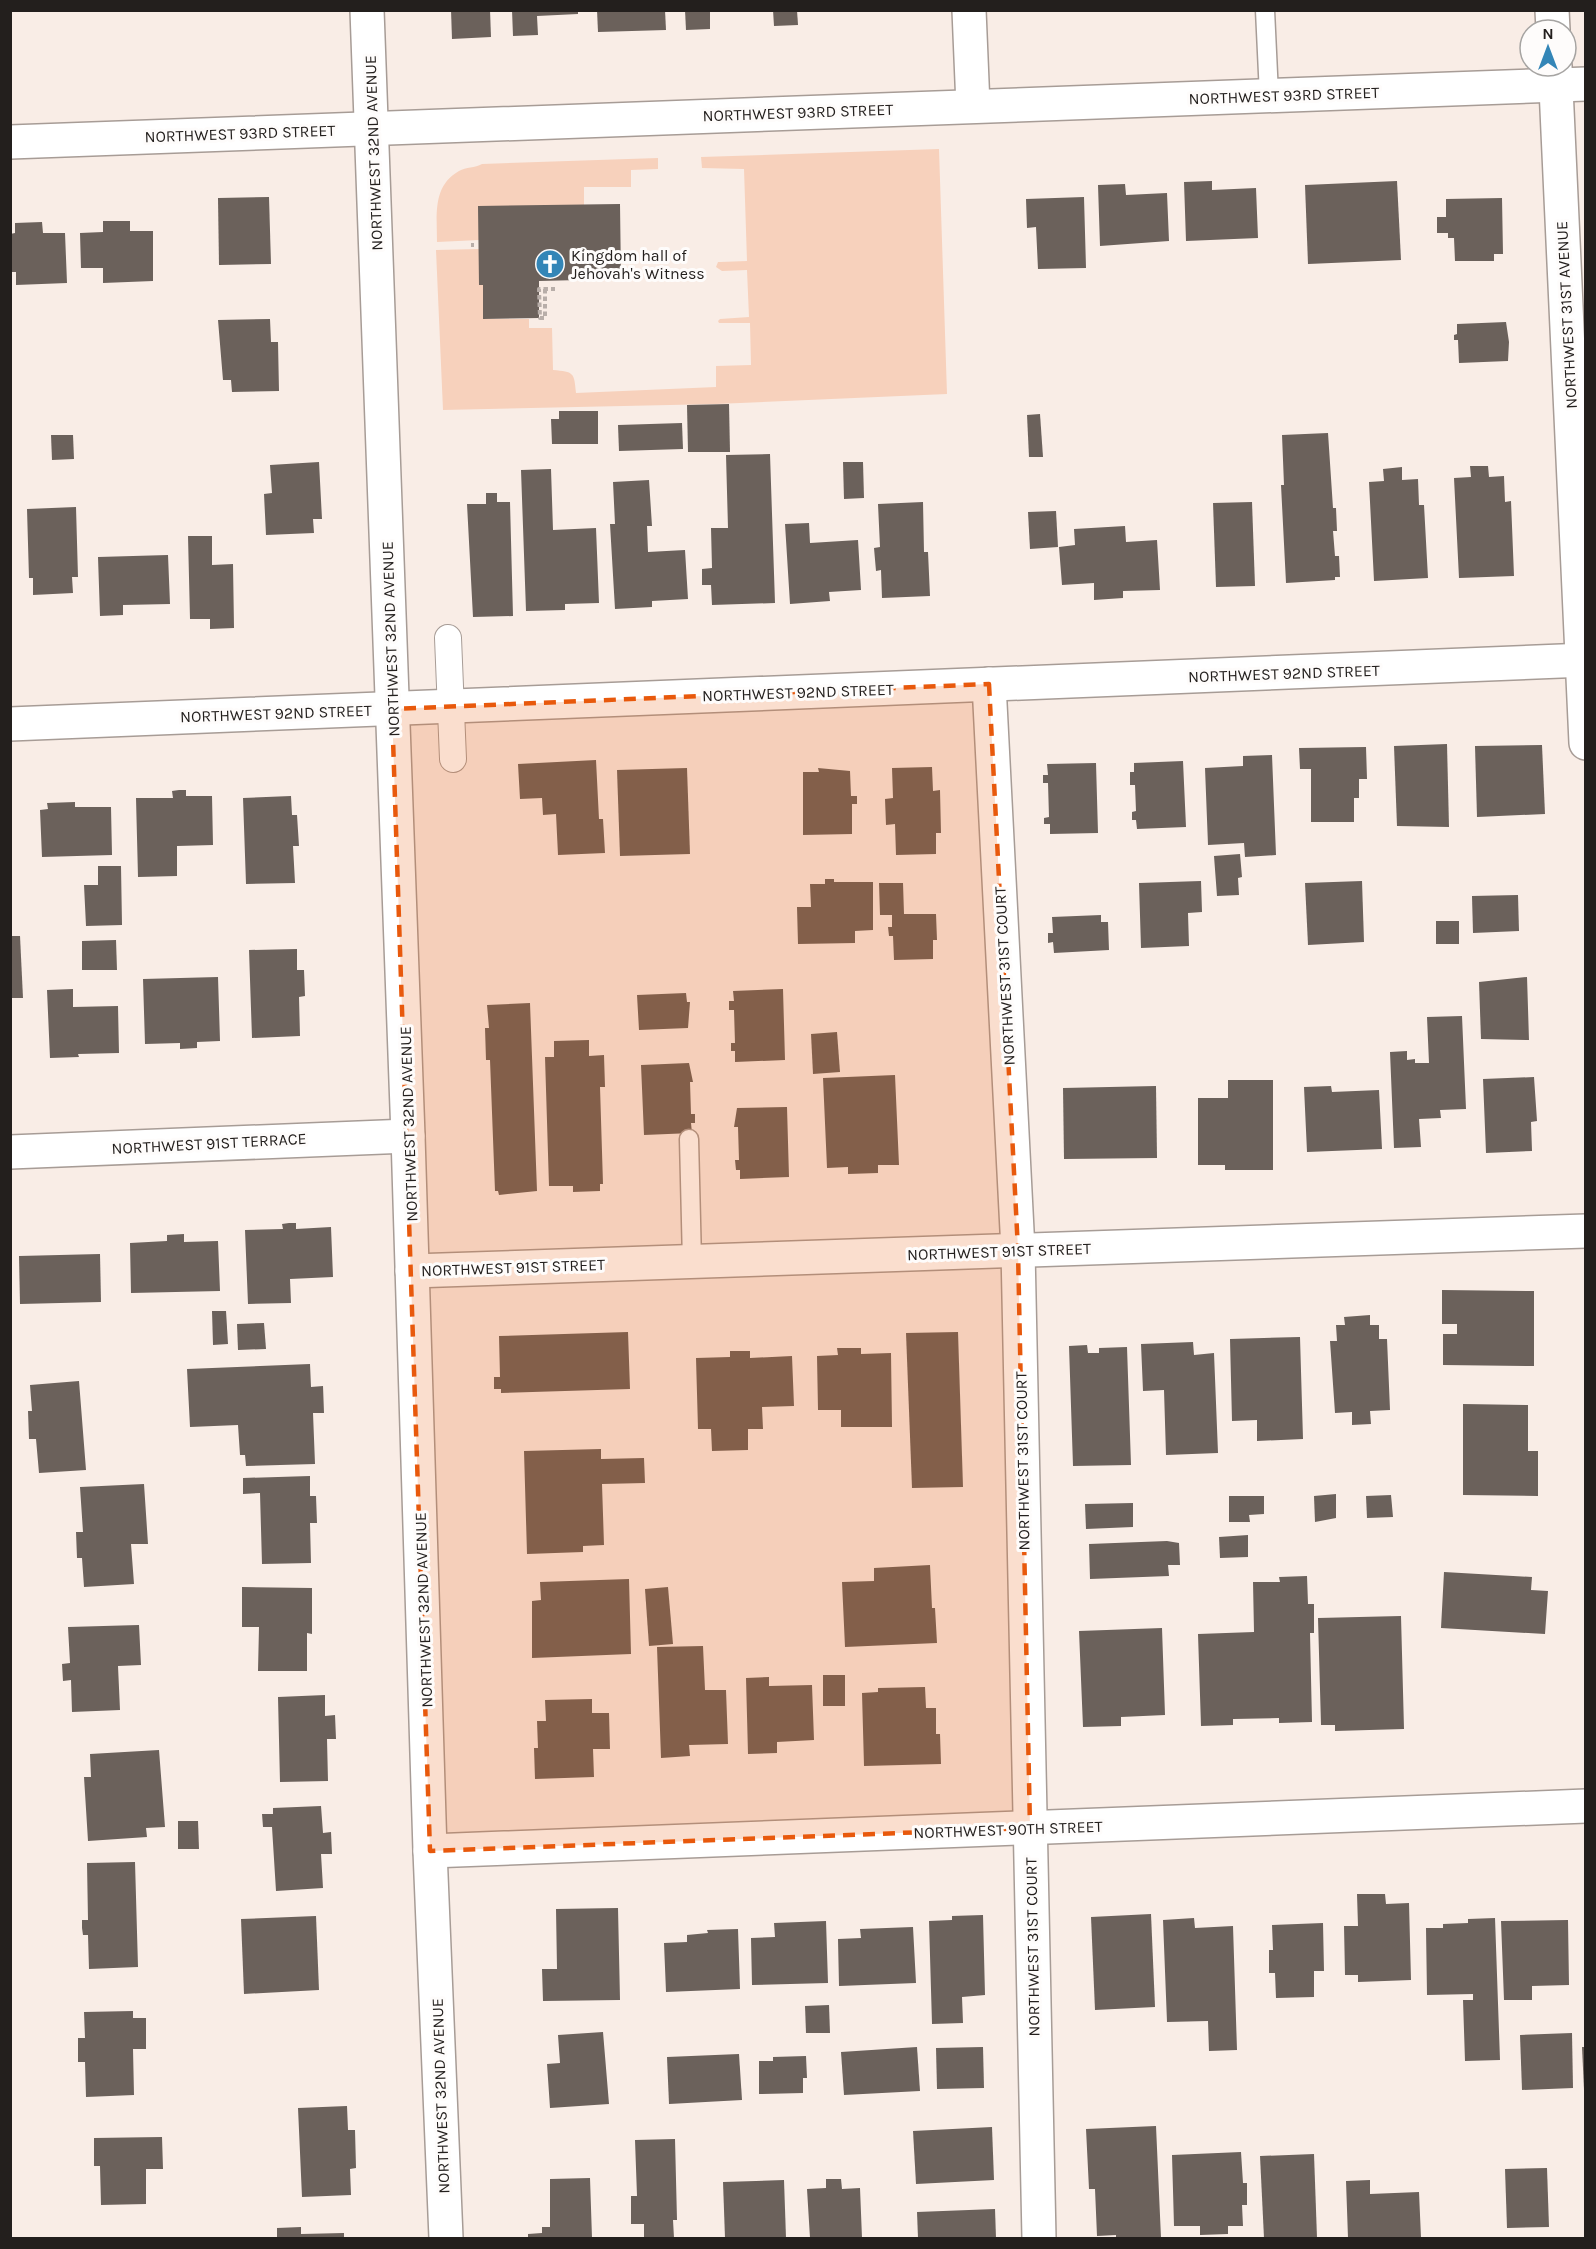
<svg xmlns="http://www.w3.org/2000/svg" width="1596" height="2249" font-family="Karla,sans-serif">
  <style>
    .green { fill: #f7d1bc }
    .building { fill: #6b615b }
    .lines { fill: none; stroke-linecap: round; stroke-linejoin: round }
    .service-casing { stroke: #a79c96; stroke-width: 21 }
    .pedestrian-casing { stroke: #a79c96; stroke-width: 28 }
    .minor-casing { stroke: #a79c96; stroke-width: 36 }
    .secondary-casing { stroke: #a79c96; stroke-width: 36 }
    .path { stroke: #b8aea9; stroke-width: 4; stroke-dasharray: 4.5 3; stroke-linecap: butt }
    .service { stroke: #fff; stroke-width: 18 }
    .pedestrian { stroke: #fff; stroke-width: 26 }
    .minor { stroke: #fff; stroke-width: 33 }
    .secondary { stroke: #fff; stroke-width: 33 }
    .marked { fill: #e8590c; fill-opacity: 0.2; stroke: #e8590c; stroke-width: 4.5; stroke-dasharray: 12 8; stroke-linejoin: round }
    .labels { text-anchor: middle; stroke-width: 6; stroke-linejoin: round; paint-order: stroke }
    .street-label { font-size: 16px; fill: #231f1d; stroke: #fefcfb }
    .poi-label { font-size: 16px; fill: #231f1d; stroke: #fefcfb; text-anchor: start }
  </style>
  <rect width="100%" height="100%" fill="#f9ede6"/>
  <g class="green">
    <path d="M939,149L947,394L716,404L443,410L436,250L479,249V285H483L484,319H529V328H552L553,370C574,372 574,372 576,393L716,387V366L751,365L750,323H719L718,321L720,319L749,317L747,270L722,271L716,267L718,262H720L747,261L744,169L702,168L701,157Z"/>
    <path d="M658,158V169L631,170V187H584V205L479,240L437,242C437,216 432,186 459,171C466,167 475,168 482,164Z"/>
  </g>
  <g class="building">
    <path d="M451,10H490L491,37L452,39Z"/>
    <path d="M512,10H578V14L537,16L538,35L513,36Z"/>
    <path d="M597,10H665L666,30L598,32Z"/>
    <path d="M685,10H710V29L686,30Z"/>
    <path d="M773,10H797L798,25L774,26Z"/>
    <path d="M1212,181V190L1256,188L1258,238L1186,241L1184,182Z"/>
    <path d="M1397,181L1401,260L1308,264L1305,185Z"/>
    <path d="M1125,184L1126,195L1167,193L1169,241L1100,246L1098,185Z"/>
    <path d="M269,197L271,264L219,265L218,198Z"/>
    <path d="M1084,197L1086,268L1038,269L1036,227L1027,228L1026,199Z"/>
    <path d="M1502,198L1503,254H1494V261H1455L1454,238H1448V233H1437V217H1446V199Z"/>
    <path d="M620,204L621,279L539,281V318L483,319V285H479L478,206Z"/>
    <path d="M103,221H130V231H153V281L103,283V268H81L80,233L103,232Z"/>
    <path d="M42,222L43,233H65L67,283L16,285V272H10V234L15,233V223Z"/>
    <path d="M270,319L271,342H278L279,391L232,392L231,380H223L218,320Z"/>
    <path d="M1506,322L1509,342L1508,361L1459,363L1458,340H1454V335L1457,334V324Z"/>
    <path d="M729,404L730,452H688L687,405Z"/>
    <path d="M559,411H598V444H552L551,419H559Z"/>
    <path d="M1040,414L1043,457H1029L1027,415Z"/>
    <path d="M682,423L683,449L619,451L618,425Z"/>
    <path d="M1328,433L1333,508H1336L1337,531H1333L1335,556H1339L1340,577H1335V580L1286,583L1281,485H1284L1282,435Z"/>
    <path d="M51,435H73L74,459L52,460Z"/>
    <path d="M770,454L775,603L712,605L711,585H702V569L712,568L711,528H728L726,455Z"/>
    <path d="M319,462L322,519H313L314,533L266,535L264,494L272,493L270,465Z"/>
    <path d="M843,462H863L864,498L844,499Z"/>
    <path d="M1470,466H1488L1489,477L1504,476L1505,502L1511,501L1514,576L1459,578L1454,478L1471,477Z"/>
    <path d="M1402,467V480L1418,479L1419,505H1424L1428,578L1374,581L1369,482L1384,481L1383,469Z"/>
    <path d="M551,469L553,530L596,528L599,603L565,604V610L526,611L521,470Z"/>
    <path d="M649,480L652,526H647L648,552L685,550L688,599L652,601V607L615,609L610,524H615L613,482Z"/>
    <path d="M486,493H497V502H510L513,616L473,617L467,504H486Z"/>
    <path d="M923,502L924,552H928L930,596L882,598L881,570L876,571L874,548L880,547L878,504Z"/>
    <path d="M1252,502L1255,586L1216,587L1213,503Z"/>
    <path d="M76,507L78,577H72L73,593L33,595V578H29L27,509Z"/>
    <path d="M1056,511L1058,547L1030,549L1028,512Z"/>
    <path d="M809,523L810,543L858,540L861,590L829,592L830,601L790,604L785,524Z"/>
    <path d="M1125,526L1126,542L1157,540L1160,590L1123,591V598L1094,600V583L1062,585L1059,547L1075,545L1074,529Z"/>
    <path d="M188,536H212V565L233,564L234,628L210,629V619H190Z"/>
    <path d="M168,555L170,604L123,605V615L100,616L98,557Z"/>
    <path d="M1447,744L1449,827L1397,826L1394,746Z"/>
    <path d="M1542,745L1545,814L1477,817L1475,746Z"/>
    <path d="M1366,747L1367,779H1359V798H1354V822H1311V769H1300L1299,748Z"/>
    <path d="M1272,755L1276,855L1245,857L1244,843L1208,845L1205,768L1243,766V756Z"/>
    <path d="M596,760L599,819H603L605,853L558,855L556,814L543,815L542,798L520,799L518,764Z"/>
    <path d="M1183,761L1186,827L1137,829L1136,820H1132V812L1136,811L1135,785H1130V772H1134V763Z"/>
    <path d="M1096,763L1098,833L1050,834V824H1044V818L1049,817L1048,783H1043V775H1048L1047,764Z"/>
    <path d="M932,767L933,791L940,790L941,833H936V854L896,855L895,824L886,825L885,799L893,798L892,768Z"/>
    <path d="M687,768L690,854L620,856L617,770Z"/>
    <path d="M818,768L850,771L851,796H857V804H852V834L803,835V772H819Z"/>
    <path d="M179,790H186V796H212L213,845L177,846V876L138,877L136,798H173L172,791Z"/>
    <path d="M291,796L292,815H297L299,846H293L295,883L246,884L243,798Z"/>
    <path d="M75,802V807H111L112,855L42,857L40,810L48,809L47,803Z"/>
    <path d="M1240,854L1242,877L1238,878L1239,895L1217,896L1214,856Z"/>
    <path d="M98,866H121L122,925L86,926L84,885H98Z"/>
    <path d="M825,879H834V882H873V930L855,931V943L798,944L797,907H811L810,884H825Z"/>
    <path d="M1201,881L1202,912L1188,913L1189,946L1141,948L1139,883Z"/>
    <path d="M1362,881L1364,942L1308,945L1305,883Z"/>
    <path d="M879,883H903L904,914H936L937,940H933V959L894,960L893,936H889L888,927H892V915H880Z"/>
    <path d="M1518,895L1519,931L1473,933L1472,896Z"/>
    <path d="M1101,915V922H1108L1109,950L1054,953L1053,942L1048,943V933H1053L1052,917Z"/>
    <rect x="1436" y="921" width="23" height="23"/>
    <path d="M10,936H20L23,998H10Z"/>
    <path d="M116,940L117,970H82V941Z"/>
    <path d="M297,949V970H304L305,996L299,997L300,1036L252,1038L249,950Z"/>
    <path d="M218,977L220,1041L197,1042V1048L180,1049V1043L145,1044L143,979Z"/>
    <path d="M1527,977L1529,1040L1481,1039L1479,982Z"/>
    <path d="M73,989V1007L118,1006L119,1053L78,1054L79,1057L50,1058L47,990Z"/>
    <path d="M783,989L785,1060L735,1062V1051H731V1043H735L734,1010H729V1001H734L733,991Z"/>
    <path d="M686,993L687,1002H690L688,1028L639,1030L637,995Z"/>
    <path d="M530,1003L537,1191L499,1195L498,1191H495L490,1060H486L485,1028H489L487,1005Z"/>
    <path d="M1462,1016L1466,1109L1440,1110L1441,1118L1419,1119L1421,1147L1394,1148L1390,1052L1407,1051V1060L1415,1059V1063H1429L1427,1017Z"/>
    <path d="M837,1032L840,1072L813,1074L811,1034Z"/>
    <path d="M589,1040V1056L604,1055L605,1087H600L603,1184H600V1191L573,1192V1186H549L545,1057H554V1041Z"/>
    <path d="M689,1063L693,1082H690L691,1114H695V1123H691L692,1133L644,1135L641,1065Z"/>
    <path d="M895,1075L899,1165H878V1173L848,1174V1167L827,1168L823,1078Z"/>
    <path d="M1534,1077L1537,1121L1531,1122L1532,1151L1486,1153L1483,1079Z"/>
    <path d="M1228,1080H1273V1170H1225V1165H1198V1098H1228Z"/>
    <path d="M1156,1086L1157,1158L1064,1159L1063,1088Z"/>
    <path d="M1331,1086L1332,1092L1379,1090L1382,1149L1307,1152L1304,1087Z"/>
    <path d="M787,1107L789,1177L740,1179V1170H736L735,1160H739L738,1127H734L737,1108Z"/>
    <path d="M289,1223H296V1229L331,1227L333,1277L290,1279L291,1303L248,1304L245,1230L283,1229L282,1224Z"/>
    <path d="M184,1234V1242L218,1241L220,1291L131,1293L130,1243L167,1241V1235Z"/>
    <path d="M100,1254L101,1302L20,1304L19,1256Z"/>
    <path d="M1442,1290L1534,1291V1366L1443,1365V1334H1457V1324H1442Z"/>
    <path d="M212,1311H226L228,1344L213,1345Z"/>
    <path d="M1370,1315V1325H1379V1339H1387L1390,1410L1370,1411L1371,1424L1352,1425V1412L1335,1413L1330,1341H1337L1336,1325H1345L1344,1317Z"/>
    <path d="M264,1323L266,1349L238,1350L237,1324Z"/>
    <path d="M628,1332L630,1389L501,1393V1389H494V1377H500L499,1336Z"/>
    <path d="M958,1332L963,1487L912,1488L906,1333Z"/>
    <path d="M1300,1337L1303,1439L1257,1441V1420L1232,1421L1230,1339Z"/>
    <path d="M1193,1342L1194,1355L1214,1353L1218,1453L1166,1455L1164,1390L1143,1391L1141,1344Z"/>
    <path d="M1087,1345L1088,1353H1099V1348L1127,1347L1131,1465L1073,1466L1069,1346Z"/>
    <path d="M837,1348H861V1354L891,1353L892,1427H841V1410H818L817,1356L838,1355Z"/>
    <path d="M730,1351H750V1358L792,1356L794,1406L762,1407L763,1429H748V1450L712,1451L711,1429H698L696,1358L730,1357Z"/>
    <path d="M310,1364L311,1387L323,1386L324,1413H313L315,1464L246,1466L245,1455H240L238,1425L190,1427L187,1369Z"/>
    <path d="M79,1381L86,1470L39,1473L36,1439H29L28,1411H32L30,1385Z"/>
    <path d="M1463,1404L1528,1405V1451H1538V1496L1463,1495Z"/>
    <path d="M601,1449V1459L644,1458L645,1483L602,1484L604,1545L583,1546V1552L527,1554L524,1451Z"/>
    <path d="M310,1476V1496H316L317,1523H310L311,1563L262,1564L260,1493L243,1494V1478Z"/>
    <path d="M144,1484L148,1544H131L134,1584L84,1587L82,1558H77L76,1532H83L80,1487Z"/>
    <path d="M1336,1494V1518L1315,1522L1314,1496Z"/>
    <path d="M1391,1495L1393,1517L1367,1518L1366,1496Z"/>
    <path d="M1229,1496H1264V1514L1249,1515L1250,1522H1229Z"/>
    <path d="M1133,1503V1527L1086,1529L1085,1504Z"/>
    <path d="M1248,1535V1557L1220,1558L1219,1537Z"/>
    <path d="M1167,1541L1179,1543L1180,1565H1168L1169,1576L1090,1579L1089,1544Z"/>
    <path d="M930,1565L932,1608H935L937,1643L845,1647L842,1582L874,1581V1568Z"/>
    <path d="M1444,1572L1532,1577L1531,1590L1548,1591L1545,1634L1441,1628Z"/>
    <path d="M1307,1576L1308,1604H1314V1633H1310L1312,1722L1279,1723V1718L1233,1719V1725L1201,1726L1198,1634L1254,1632L1253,1582H1280L1279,1577Z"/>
    <path d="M629,1579L631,1654L532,1658V1601L541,1600L540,1582Z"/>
    <path d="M242,1587L312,1588V1634L307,1633V1671H258L259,1627H242Z"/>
    <path d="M668,1587L673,1644L649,1646L645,1589Z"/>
    <path d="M1401,1616L1404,1729L1335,1731V1725H1321L1318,1618Z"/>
    <path d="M139,1625L141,1665L118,1666L120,1710L72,1712L71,1680L63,1681L62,1664L70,1663L68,1627Z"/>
    <path d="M1162,1628L1165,1715L1121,1717V1726L1083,1727L1079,1631Z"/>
    <path d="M703,1646L705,1690H726L728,1744L689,1745L690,1756L661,1758L657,1647Z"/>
    <rect x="823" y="1675" width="22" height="31"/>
    <path d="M769,1677V1686L812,1685L814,1740L777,1742V1753L748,1754L746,1678Z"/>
    <path d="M925,1687L926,1708H936V1734H940L941,1764L864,1766L862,1693L878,1692V1688Z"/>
    <path d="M325,1695V1716L335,1715L336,1739H327L328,1781L280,1782L278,1697Z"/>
    <path d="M592,1699V1713H609L610,1749H593L594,1777L535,1779L534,1748H538L537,1721H546L545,1700Z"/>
    <path d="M159,1750L165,1827L146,1828L147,1837L88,1841L84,1777H91L90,1754Z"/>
    <path d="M321,1806L323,1833L331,1832L332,1854H321L323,1888L276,1891L272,1827H263L262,1814H273V1808Z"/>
    <path d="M178,1821H198L199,1849H178Z"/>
    <path d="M135,1862L138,1967L89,1969L88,1935H83L82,1928V1920H88L87,1863Z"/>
    <path d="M1357,1894H1385L1386,1904L1409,1903L1411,1980L1358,1982V1975H1345L1344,1926H1358Z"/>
    <path d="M618,1908L620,2000L543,2001L542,1969H557L556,1909Z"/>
    <path d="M1151,1914L1155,2007L1095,2010L1091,1917Z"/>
    <path d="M983,1915L985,1995L962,1997L963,2023L932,2024L929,1921L952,1920V1916Z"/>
    <path d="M316,1916L319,1990L244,1994L241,1919Z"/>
    <path d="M1194,1918L1195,1928L1233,1926L1237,2050L1209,2051L1208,2021L1167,2022L1163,1920Z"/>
    <path d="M1495,1918L1500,2060L1465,2061L1463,2000H1473V1994L1427,1995L1426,1928H1443V1924L1468,1923V1919Z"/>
    <path d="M1568,1920L1569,1985L1532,1986V2000H1504L1501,1921Z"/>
    <path d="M826,1921L828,1983L752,1985L751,1938L775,1937L774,1923Z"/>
    <path d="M1323,1923L1324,1971H1314V1997L1276,1998L1275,1973H1269V1950H1273L1272,1925Z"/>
    <path d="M913,1927L916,1983L839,1986L838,1939L861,1938L860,1929Z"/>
    <path d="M738,1929L740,1989L666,1992L664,1943L687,1942V1935L708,1933L707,1930Z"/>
    <path d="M829,2005L830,2033H806L805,2006Z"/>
    <path d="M133,2011V2018H146V2049H133L134,2095L86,2097L85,2062H78V2038H85L84,2012Z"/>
    <path d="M603,2032L609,2104L550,2108L547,2064L560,2063L558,2035Z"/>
    <path d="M1572,2033L1573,2088L1522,2090L1520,2035Z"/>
    <path d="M917,2047L920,2091L844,2095L841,2052Z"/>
    <path d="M983,2047L984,2088L937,2089L936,2048Z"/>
    <path d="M1582,2047H1586V2090H1584Z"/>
    <path d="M739,2054L742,2100L669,2104L667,2057Z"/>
    <path d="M806,2056L807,2078H803V2093L759,2094V2061H773V2057Z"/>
    <path d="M347,2106L348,2130H355L356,2168L350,2169L351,2195L302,2197L298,2108Z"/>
    <path d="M1156,2126L1161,2238H1116V2235L1097,2236L1095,2189H1089L1086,2129Z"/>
    <path d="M992,2127L994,2180L916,2184L913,2131Z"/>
    <path d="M162,2137L163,2169H146V2204L101,2205L100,2166H94V2138Z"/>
    <path d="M675,2139L677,2220H673L674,2238H644V2224H631V2196H637L635,2140Z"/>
    <path d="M1241,2152L1243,2183H1247V2205H1242L1243,2226H1228V2234L1200,2235V2226H1174L1172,2155Z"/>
    <path d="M1314,2154L1317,2238H1264L1260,2156Z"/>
    <path d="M1547,2168L1549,2227L1507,2228L1505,2169Z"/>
    <path d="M590,2178L592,2238H528V2234L542,2233V2227H550V2179Z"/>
    <path d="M826,2179H841L842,2189L860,2188L862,2238H810L807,2189L826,2188Z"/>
    <path d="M784,2180L786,2238H725L723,2182Z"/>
    <path d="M1370,2180V2194L1419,2192L1421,2238H1348L1346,2181Z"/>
    <path d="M995,2209L996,2238H918L917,2212Z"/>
    <path d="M301,2227V2234L344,2233V2238H277V2228Z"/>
  </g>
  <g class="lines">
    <g class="service-casing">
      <g id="service">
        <path d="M1265,10L1269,95"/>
        <path d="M689,1139L692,1262"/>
      </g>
    </g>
    <g class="pedestrian-casing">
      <path id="pedestrian" d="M448,638L453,759"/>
    </g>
    <g class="minor-casing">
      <g id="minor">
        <path d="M969,10L973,106"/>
        <path d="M1552,10L1553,30"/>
        <path d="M1555,66L1586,743"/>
        <path d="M10,142L1586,84"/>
        <path d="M989,684L1018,1250L1039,2238"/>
        <path d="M10,724L1586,660"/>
        <path d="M10,1152L408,1136"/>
        <path d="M412,1271L1586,1231"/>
        <path d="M430,1851L1586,1806"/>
      </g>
    </g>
    <g class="secondary-casing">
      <path id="secondary" d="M367,10L408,1136L430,1851L446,2238"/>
    </g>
    <g class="path">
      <path d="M471,245H474"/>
      <path d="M545,289V318H540L539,289C541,289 543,289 545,289H555"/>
    </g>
    <use href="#service" class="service"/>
    <use href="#pedestrian" class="pedestrian"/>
    <use href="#minor" class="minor"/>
    <use href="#secondary" class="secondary"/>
  </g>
  <path class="marked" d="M989,684L1018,1250L1030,1828L430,1851L392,709Z"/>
  <defs>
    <g id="church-disc" transform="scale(1.5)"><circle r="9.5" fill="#3486b7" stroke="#fefcfb"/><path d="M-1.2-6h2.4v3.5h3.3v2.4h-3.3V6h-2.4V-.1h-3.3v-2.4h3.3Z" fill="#fff"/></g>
  </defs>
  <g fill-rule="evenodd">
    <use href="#church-disc" x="550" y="264"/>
  </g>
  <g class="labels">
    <g class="street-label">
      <text transform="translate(1284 95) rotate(-2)" y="6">NORTHWEST 93RD STREET</text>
      <text transform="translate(798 112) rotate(-2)" y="6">NORTHWEST 93RD STREET</text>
      <text transform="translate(240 133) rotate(-2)" y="6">NORTHWEST 93RD STREET</text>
      <text transform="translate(373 153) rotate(-92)" y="6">NORTHWEST 32ND AVENUE</text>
      <text transform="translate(1566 315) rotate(-93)" y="6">NORTHWEST 31ST AVENUE</text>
      <text transform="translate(390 639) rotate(-92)" y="6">NORTHWEST 32ND AVENUE</text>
      <text transform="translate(1284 673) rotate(-2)" y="6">NORTHWEST 92ND STREET</text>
      <text transform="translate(798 692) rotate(-2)" y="6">NORTHWEST 92ND STREET</text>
      <text transform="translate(276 713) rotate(-2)" y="6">NORTHWEST 92ND STREET</text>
      <text transform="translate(1004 976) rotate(-93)" y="6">NORTHWEST 31ST COURT</text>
      <text transform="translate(408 1124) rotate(-92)" y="6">NORTHWEST 32ND AVENUE</text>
      <text transform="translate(209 1143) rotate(-3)" y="6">NORTHWEST 91ST TERRACE</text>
      <text transform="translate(999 1251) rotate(-2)" y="6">NORTHWEST 91ST STREET</text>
      <text transform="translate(513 1267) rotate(-2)" y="6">NORTHWEST 91ST STREET</text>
      <text transform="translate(1022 1461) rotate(-91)" y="6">NORTHWEST 31ST COURT</text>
      <text transform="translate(423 1610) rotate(-92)" y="6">NORTHWEST 32ND AVENUE</text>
      <text transform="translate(1008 1829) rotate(-2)" y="6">NORTHWEST 90TH STREET</text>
      <text transform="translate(1032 1947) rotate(-91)" y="6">NORTHWEST 31ST COURT</text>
      <text transform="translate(440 2096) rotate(-92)" y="6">NORTHWEST 32ND AVENUE</text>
    </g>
    <g class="poi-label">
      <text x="571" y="261">Kingdom hall of<tspan x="571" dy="18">Jehovah's Witness</tspan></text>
    </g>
  </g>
  <rect width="1596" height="2249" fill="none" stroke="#231f1d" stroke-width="24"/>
  <g transform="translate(1548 48)"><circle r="28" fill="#fefcfb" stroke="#a6a4a2" stroke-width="1.5"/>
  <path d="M0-4.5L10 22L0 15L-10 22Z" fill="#3486b7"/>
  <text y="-9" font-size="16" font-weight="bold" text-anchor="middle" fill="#231f1d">N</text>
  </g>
</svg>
